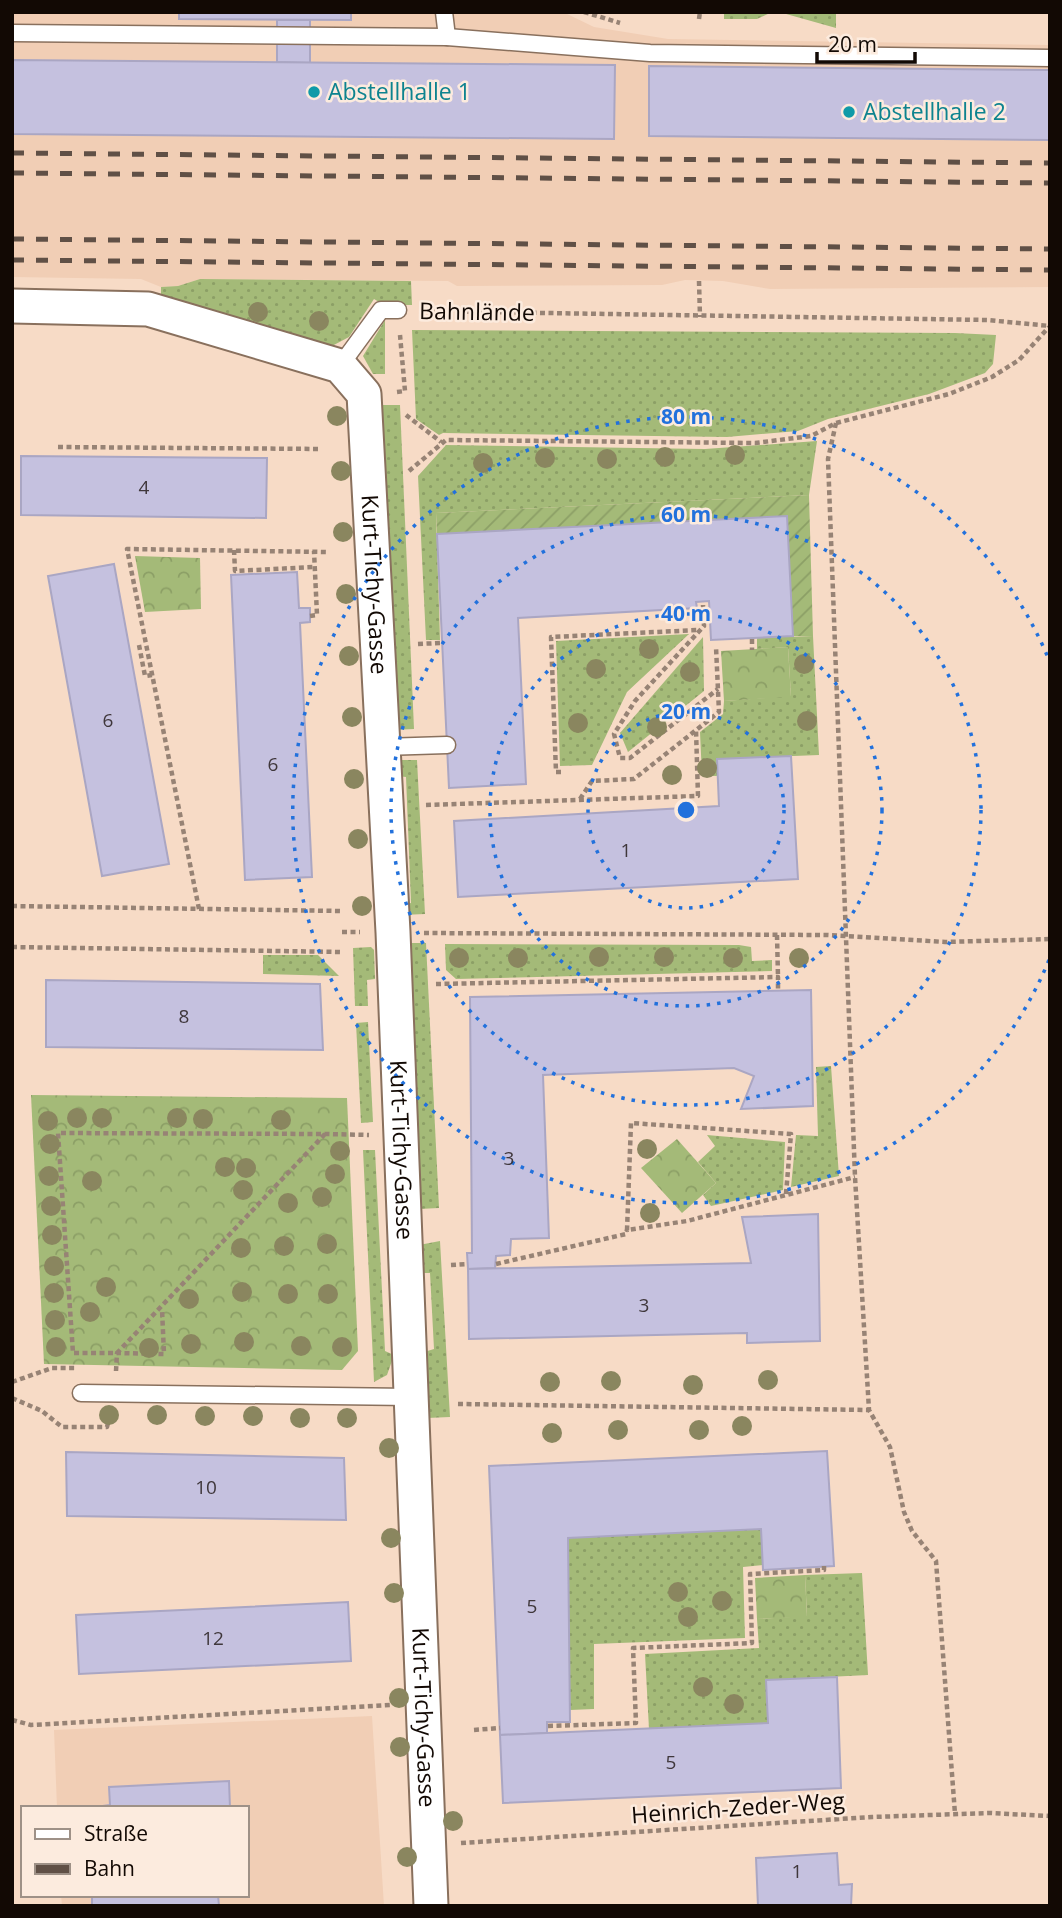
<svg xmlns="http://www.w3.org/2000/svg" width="1062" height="1918" font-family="'Open Sans',sans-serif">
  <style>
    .built { fill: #f1ceb5 }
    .grass { fill: url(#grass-dots) }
    .forest { fill: url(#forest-crowns) }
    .garden { fill: url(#garden-furrows) }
    .building { fill: #c5c1df; stroke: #aaa6c3; stroke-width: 2 }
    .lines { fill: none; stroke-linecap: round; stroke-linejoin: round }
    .service-casing { stroke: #89705d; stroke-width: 19 }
    .minor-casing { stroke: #89705d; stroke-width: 37 }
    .path { stroke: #978375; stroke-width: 4.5; stroke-dasharray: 5 3.5; stroke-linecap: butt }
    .service { stroke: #fff; stroke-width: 16 }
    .minor { stroke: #fff; stroke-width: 33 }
    .rail { stroke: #605046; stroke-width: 5; stroke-dasharray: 12 12; stroke-linecap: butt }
    .tree { fill: #8a865f }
    .ring { fill: none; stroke: #2271dc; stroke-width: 3.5; stroke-dasharray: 3.5 7 }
    .culture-dot { fill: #0f9aa8; stroke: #fcebde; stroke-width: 2.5 }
    .labels { text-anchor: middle; stroke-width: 5; stroke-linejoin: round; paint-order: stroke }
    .number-label { font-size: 19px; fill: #3f373b }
    .culture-label { font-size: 23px; fill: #0d838f; stroke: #fcebde; text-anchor: start }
    .street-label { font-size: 23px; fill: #120904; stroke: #fcebde }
    .centre { fill: #2271dc; stroke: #fcebde; stroke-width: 3.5 }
    .ring-label { font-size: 21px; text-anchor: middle; font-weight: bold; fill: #2271dc; stroke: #fcebde; stroke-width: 5; stroke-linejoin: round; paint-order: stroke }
  </style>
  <defs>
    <pattern id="grass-dots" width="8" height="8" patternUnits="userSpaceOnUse" patternTransform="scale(1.75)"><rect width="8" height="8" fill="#a4ba78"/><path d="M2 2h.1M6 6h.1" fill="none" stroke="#8c9f66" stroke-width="1.8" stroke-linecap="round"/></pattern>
    <pattern id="forest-crowns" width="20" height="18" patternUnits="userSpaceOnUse" patternTransform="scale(1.75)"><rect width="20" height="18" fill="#a4ba78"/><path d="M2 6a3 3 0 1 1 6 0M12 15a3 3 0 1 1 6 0" fill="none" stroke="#8c9f66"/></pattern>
    <pattern id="garden-furrows" width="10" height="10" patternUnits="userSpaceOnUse" patternTransform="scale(1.75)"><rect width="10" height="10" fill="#a4ba78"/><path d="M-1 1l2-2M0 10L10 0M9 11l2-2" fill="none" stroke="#8c9f66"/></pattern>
  </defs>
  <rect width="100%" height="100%" fill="#f7dbc6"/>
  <g class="built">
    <path d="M12,12H563L594,27L668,39L1050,45V287L770,289L723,281L685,280L662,285L457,286L448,281L200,279L178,286L161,287L141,279L12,277Z"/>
    <path d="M372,1716L384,1906H62L61,1895H247V1808H57L54,1730Z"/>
  </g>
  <g class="grass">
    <path d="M724,12H772L757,19H724Z"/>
    <path d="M779,12H836V28Z"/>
    <path d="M200,279L411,281L412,305H384L374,299L349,337L332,346L161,299V287L178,286Z"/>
    <path d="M385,320V374H373L363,356Z"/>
    <path d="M412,330L955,333L996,335L993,364L985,373L929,394L828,419L798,431L727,437L443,433L439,435L416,419Z"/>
    <path d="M377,405H400L414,729L393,730Z"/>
    <path d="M817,441L809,495L436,513L440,640H426L418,476L446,445L705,449Z"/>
    <path d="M689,634L627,692L592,765L560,766L556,641Z"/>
    <path d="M813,636L819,755L717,759V776H702L700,732L723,714L724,701L791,696L788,647L757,649V638Z"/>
    <path d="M703,637L704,691L628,752L620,733Z"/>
    <path d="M400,760H417L425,914L402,915L405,904L411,903L406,777L397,776Z"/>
    <path d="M404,943H426L439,1208L419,1209Z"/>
    <path d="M445,944L739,945L751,947L752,961L772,960V971L456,979L446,970Z"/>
    <path d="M371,947L374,950L375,979L367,980L368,1006H355L353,948Z"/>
    <path d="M263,955H318L339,976L263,974Z"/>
    <path d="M368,1022L373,1122L361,1123L356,1023Z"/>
    <path d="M831,1066L839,1176L791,1187L796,1135L818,1136L816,1067Z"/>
    <path d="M707,1135L785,1142L783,1190L711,1206L703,1195L716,1183L698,1162L715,1146Z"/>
    <path d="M363,1150H375L385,1351L394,1355L387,1375L374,1382Z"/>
    <path d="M440,1241L450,1417L427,1418L424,1352L434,1349L430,1273H420L419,1245Z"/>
    <path d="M761,1529L763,1565L743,1567L745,1638L594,1644V1709L570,1710L568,1538Z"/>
    <path d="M862,1573L868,1675L766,1680L768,1723L649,1729L645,1654L759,1648L757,1619L807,1616L805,1575Z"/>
  </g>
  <g class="forest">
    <path d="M135,556L200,558L201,609L145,612Z"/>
    <path d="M788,647L791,697L724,701L721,651Z"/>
    <path d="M31,1095L347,1098L358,1351L342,1370L44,1364Z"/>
    <path d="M677,1139L716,1183L682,1213L641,1168Z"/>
    <path d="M805,1575L807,1617L757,1619L755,1578Z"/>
  </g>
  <path class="garden" d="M809,495L813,636H793L786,516L437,534L436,513Z"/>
  <g class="building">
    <path d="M179,12H351V20L179,19Z"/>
    <path d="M277,20H310V63L277,62Z"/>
    <path d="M12,60L615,65L614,139L12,134Z"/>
    <path d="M649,66L1050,70V140L649,136Z"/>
    <path d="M21,456L267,458L266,518L21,515Z"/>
    <path d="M787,516L793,636L711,640L709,601L696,602L697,608L518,618L526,784L449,788L437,534Z"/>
    <path d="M114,564L169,864L102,876L48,576Z"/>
    <path d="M297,572L299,608H310V622L300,623L312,877L245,880L231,575Z"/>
    <path d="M791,756L798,879L458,897L454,821L719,806L717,759Z"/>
    <path d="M46,980L320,984L323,1050L46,1047Z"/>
    <path d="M811,990L813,1106L741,1109L754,1076L734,1068L543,1075L549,1238L511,1239L510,1255L496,1256L495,1268L468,1269L467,1253H472L470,997Z"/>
    <path d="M818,1214L820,1341L747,1343V1333L469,1339L468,1269L751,1263L742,1217Z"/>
    <path d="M827,1451L834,1566L763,1570L761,1529L568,1538L570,1722H547V1733L500,1735L489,1466Z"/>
    <path d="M66,1452L344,1458L346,1520L67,1516Z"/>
    <path d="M348,1602L351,1661L79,1674L76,1615Z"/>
    <path d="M837,1677L841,1788L503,1803L500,1735L768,1723L766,1680Z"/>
    <path d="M229,1781L230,1808H88L110,1805L109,1787Z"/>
    <path d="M837,1853L839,1885L852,1884L851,1906H758L756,1858Z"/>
    <path d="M92,1895H218L219,1906H92Z"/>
  </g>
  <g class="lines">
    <g class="service-casing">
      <g id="service">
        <path d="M444,12L447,37"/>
        <path d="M12,33L447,37L650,53L1050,58"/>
        <path d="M340,366L381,310H398"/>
        <path d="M383,747L447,745"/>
        <path d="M81,1393L410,1397"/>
      </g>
    </g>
    <g class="minor-casing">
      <g id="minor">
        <path id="s1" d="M12,306L148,309L340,366L364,394L393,932L431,1906"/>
      </g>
    </g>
    <g class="path">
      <path d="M584,12L620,23"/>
      <path d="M699,19L700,12"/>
      <path d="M699,281L700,317"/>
      <path d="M421,311L987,320L1050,326"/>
      <path d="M397,392L405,391L400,335"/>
      <path d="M406,415L441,442"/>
      <path d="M836,423L828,459L855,1177L869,1410L890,1447L904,1512L912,1531L936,1561L955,1814"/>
      <path d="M58,447L321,449"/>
      <path d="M409,471L446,440L755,443L811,436L836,423L949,394L992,377L1019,360L1049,327"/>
      <path d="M234,550L235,571L314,567"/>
      <path d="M703,605L704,626L635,701L614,734L620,758H630L718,689"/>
      <path d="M310,616L317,615L314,551"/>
      <path d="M752,639V650"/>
      <path d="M418,644L440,643"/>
      <path d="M139,645L145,676L152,675"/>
      <path d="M561,772H556L551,637L698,630"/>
      <path d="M580,799L592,781L634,779L719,712L716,647"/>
      <path d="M426,805L698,796L696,730"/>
      <path d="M12,906L341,911"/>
      <path d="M199,909L127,549L326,552"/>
      <path d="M342,932H360"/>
      <path d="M424,933L828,935L945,942L1050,939"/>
      <path d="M777,935L778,977"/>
      <path d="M12,947L343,952"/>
      <path d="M436,984L778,977V991"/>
      <path d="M325,1134L117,1353H73L58,1133L325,1134L369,1135"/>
      <path d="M786,1194L791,1134L631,1123L627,1230L687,1221L855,1177"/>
      <path d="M496,1264L626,1234L627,1230"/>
      <path d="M451,1265L468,1264"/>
      <path d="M116,1371L117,1353L164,1354L162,1309"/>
      <path d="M12,1382L52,1368H76"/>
      <path d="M12,1398L42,1411L62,1427H107L108,1423"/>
      <path d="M458,1404L869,1410"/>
      <path d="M12,1720L31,1725L390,1705"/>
      <path d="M548,1726L636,1723L633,1648L752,1643L750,1574L824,1570V1566"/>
      <path d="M474,1730L500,1728"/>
      <path d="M461,1843L872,1817L990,1813L1050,1816"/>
    </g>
    <use href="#service" class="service"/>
    <use href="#minor" class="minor"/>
    <g class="rail">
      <path d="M12,153L1050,163"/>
      <path d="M12,173L1050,183"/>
      <path d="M12,239L1050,249"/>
      <path d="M12,260L1050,270"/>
    </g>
  </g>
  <g class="tree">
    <circle cx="258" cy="312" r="10"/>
    <circle cx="319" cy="321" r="10"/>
    <circle cx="337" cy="416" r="10"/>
    <circle cx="735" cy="455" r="10"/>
    <circle cx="665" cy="457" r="10"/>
    <circle cx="545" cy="458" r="10"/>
    <circle cx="607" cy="459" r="10"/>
    <circle cx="483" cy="463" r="10"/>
    <circle cx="341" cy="471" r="10"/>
    <circle cx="343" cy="532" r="10"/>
    <circle cx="346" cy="594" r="10"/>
    <circle cx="649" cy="649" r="10"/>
    <circle cx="349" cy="656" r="10"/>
    <circle cx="804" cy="664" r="10"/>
    <circle cx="596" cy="669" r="10"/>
    <circle cx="690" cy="672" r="10"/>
    <circle cx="352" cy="717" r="10"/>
    <circle cx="807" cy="721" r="10"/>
    <circle cx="578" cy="723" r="10"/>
    <circle cx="657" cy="727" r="10"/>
    <circle cx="707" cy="768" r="10"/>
    <circle cx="672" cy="775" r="10"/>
    <circle cx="354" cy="779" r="10"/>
    <circle cx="358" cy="839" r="10"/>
    <circle cx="362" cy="906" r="10"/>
    <circle cx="599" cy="957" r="10"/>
    <circle cx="664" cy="957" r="10"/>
    <circle cx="459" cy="958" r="10"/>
    <circle cx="518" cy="958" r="10"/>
    <circle cx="733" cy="958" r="10"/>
    <circle cx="799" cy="958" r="10"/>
    <circle cx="77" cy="1118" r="10"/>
    <circle cx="102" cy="1118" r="10"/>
    <circle cx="177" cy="1118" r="10"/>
    <circle cx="203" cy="1119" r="10"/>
    <circle cx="281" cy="1120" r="10"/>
    <circle cx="48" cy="1121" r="10"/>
    <circle cx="50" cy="1144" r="10"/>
    <circle cx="647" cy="1149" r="10"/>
    <circle cx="340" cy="1151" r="10"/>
    <circle cx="225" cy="1167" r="10"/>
    <circle cx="246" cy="1168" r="10"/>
    <circle cx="335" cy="1174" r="10"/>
    <circle cx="49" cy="1176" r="10"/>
    <circle cx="92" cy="1181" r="10"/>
    <circle cx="243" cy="1190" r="10"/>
    <circle cx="322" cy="1197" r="10"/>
    <circle cx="288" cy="1203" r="10"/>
    <circle cx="51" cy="1206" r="10"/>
    <circle cx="650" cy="1213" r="10"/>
    <circle cx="52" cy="1235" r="10"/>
    <circle cx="327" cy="1244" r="10"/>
    <circle cx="284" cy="1246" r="10"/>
    <circle cx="241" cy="1248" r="10"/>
    <circle cx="54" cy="1266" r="10"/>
    <circle cx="106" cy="1287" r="10"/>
    <circle cx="242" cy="1292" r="10"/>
    <circle cx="54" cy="1293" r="10"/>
    <circle cx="288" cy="1294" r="10"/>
    <circle cx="328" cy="1294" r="10"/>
    <circle cx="189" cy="1299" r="10"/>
    <circle cx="90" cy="1312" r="10"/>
    <circle cx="55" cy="1320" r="10"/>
    <circle cx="244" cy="1342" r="10"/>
    <circle cx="191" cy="1344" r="10"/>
    <circle cx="301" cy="1346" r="10"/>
    <circle cx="56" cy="1347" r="10"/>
    <circle cx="342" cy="1347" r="10"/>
    <circle cx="149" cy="1348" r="10"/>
    <circle cx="768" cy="1380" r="10"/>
    <circle cx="611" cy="1381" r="10"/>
    <circle cx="550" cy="1382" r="10"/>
    <circle cx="693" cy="1385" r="10"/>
    <circle cx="109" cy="1415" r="10"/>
    <circle cx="157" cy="1415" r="10"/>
    <circle cx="205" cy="1416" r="10"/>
    <circle cx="253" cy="1416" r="10"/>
    <circle cx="300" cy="1418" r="10"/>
    <circle cx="347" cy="1418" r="10"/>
    <circle cx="742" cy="1426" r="10"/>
    <circle cx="618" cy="1430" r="10"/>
    <circle cx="699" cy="1430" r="10"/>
    <circle cx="552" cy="1433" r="10"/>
    <circle cx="389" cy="1448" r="10"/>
    <circle cx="391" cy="1538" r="10"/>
    <circle cx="678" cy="1592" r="10"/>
    <circle cx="394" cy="1593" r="10"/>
    <circle cx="722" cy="1601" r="10"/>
    <circle cx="688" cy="1617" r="10"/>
    <circle cx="703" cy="1687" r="10"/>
    <circle cx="399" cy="1698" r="10"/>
    <circle cx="734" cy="1704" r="10"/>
    <circle cx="400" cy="1747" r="10"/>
    <circle cx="453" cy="1821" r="10"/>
    <circle cx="407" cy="1857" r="10"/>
  </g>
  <g class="ring">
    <circle cx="686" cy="810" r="98"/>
    <circle cx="686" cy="810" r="196"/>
    <circle cx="686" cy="810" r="295"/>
    <path d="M1049 960A393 393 0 1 1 1049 660"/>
  </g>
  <g class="culture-dot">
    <circle cx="314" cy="92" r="7"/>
    <circle cx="849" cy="112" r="7"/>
  </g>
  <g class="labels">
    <g class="number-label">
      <text x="144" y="494">4</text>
      <text x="108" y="727">6</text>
      <text x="273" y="771">6</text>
      <text x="626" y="857">1</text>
      <text x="184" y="1023">8</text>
      <text x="509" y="1165">3</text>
      <text x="644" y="1312">3</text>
      <text x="206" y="1494">10</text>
      <text x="532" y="1613">5</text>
      <text x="213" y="1645">12</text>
      <text x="671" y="1769">5</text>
      <text x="797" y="1878">1</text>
    </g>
    <g class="culture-label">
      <text x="328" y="100">Abstellhalle 1</text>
      <text x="863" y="120">Abstellhalle 2</text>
    </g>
    <g class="street-label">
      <text transform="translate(477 312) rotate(1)" y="8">Bahnlände</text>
      <text dy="8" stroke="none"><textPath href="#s1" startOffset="564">Kurt-Tichy-Gasse</textPath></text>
      <text dy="8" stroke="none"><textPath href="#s1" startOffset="1130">Kurt-Tichy-Gasse</textPath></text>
      <text dy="8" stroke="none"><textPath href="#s1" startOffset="1698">Kurt-Tichy-Gasse</textPath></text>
      <text transform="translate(738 1808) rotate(-4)" y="8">Heinrich-Zeder-Weg</text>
    </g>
  </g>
  <circle cx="686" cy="810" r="10" class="centre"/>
  <g class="ring-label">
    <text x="686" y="424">80 m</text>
    <text x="686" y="522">60 m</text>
    <text x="686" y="621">40 m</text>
    <text x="686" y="719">20 m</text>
  </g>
  <rect width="1062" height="1918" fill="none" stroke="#120904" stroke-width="28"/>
  <rect x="21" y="1806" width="228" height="91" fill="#fcebde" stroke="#9e9187" stroke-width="2"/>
  <rect x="35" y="1829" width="35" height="10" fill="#ffffff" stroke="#9e9187" stroke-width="2"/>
  <text x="84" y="1841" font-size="21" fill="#120904">Straße</text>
  <rect x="35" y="1864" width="35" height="10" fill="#605046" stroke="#9e9187" stroke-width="2"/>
  <text x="84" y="1876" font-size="21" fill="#120904">Bahn</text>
  <path d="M817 52v10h98v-10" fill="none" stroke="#120904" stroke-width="3.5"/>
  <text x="828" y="52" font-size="21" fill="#120904" stroke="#fcebde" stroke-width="5" paint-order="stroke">20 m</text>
</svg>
